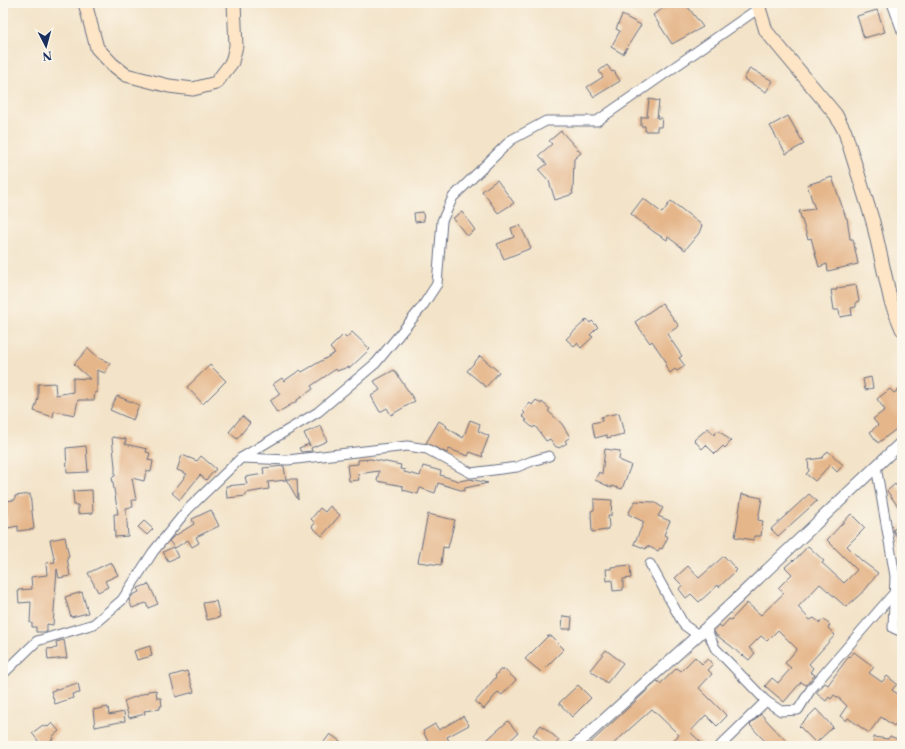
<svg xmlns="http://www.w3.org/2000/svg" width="905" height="749" font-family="'Libre Caslon Text',serif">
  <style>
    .building { fill: #e5b68a }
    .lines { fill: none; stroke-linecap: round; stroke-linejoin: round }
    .minor-casing { stroke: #676e83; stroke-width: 11 }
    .tertiary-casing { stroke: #676e83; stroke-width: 13 }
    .secondary-casing { stroke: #676e83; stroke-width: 15 }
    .minor { stroke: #fff; stroke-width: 9 }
    .tertiary { stroke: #fff; stroke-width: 11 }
    .secondary { stroke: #fde5c5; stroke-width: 13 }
  </style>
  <rect width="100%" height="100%" fill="#fbf7ec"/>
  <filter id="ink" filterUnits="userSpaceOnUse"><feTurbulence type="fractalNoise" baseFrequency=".025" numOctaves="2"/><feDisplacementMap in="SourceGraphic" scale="8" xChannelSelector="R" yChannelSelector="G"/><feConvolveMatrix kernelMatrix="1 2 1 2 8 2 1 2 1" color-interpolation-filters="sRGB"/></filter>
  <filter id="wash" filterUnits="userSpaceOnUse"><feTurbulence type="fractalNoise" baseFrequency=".012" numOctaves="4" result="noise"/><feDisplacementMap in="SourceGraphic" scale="16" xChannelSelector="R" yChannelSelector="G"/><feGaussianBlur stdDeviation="0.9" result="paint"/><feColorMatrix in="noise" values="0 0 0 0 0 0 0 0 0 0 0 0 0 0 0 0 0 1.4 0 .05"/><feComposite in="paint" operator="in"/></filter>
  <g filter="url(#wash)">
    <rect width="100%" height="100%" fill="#f3e3c8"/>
    <g id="blocks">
      <g class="building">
        <path d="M671,3H685L703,27L672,44L653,15Z"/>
        <path d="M877,10L885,32L864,38L857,16Z"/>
        <path d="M622,15L641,25L623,54L611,47L620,31L616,29Z"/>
        <path d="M607,65L612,72L614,71L620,81L594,97L587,87L603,77L599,71Z"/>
        <path d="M750,68L773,81L766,92L744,79Z"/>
        <path d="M649,99L659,101L657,118H662L661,127H657V131H645V126H641V117H647Z"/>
        <path d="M788,116L804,144L786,154L770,126Z"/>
        <path d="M561,131L581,153L574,159L573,190H572L573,194L555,200L549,181L539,170L547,164L539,155L552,144L549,141Z"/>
        <path d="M832,177L846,218H847L850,239H853L858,264L828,271L827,264L819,267L811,238L808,239L799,211L815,209L807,185Z"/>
        <path d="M497,180L514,203L498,213L482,191Z"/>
        <path d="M643,198L662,213L671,201L702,225L699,233L685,250L668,237L667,240L654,232L631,214Z"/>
        <path d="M423,212L424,221L415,222L414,213Z"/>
        <path d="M462,212L475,230L467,236L453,218Z"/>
        <path d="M520,225L531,248L504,259L497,244L514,237L511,228Z"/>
        <path d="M856,285L859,301L856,302V307L851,308L852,315L840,317L839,310H834L831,290H837V288Z"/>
        <path d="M662,303L679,326L667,334L682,356L679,358L685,366L677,371L675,369L670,373L665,365L667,363L652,341L650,343L635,322Z"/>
        <path d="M587,319L590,323L592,321L598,327L590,335L593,337L581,348L577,343L574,346L566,339Z"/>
        <path d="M352,332L370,349L350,368L348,367L337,371L336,369L311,386L313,389L297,400V401L277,413L270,401L280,394L273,384L282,378L284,381L300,370L302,372L335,353L330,348L343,335L346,338Z"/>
        <path d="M88,348L99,358L110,363L105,373L97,370V393L95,392L94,400H78L75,415L54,411L53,417L34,411L38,398V384L55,383L56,395L73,392V378L90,379L74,364Z"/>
        <path d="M480,356L499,372L486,387L467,371Z"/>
        <path d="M210,365L226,381L203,404L187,387Z"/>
        <path d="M394,370L415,401L391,415L387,408L380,412L371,396L380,390L374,381Z"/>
        <path d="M871,377L873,388L865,390L863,379Z"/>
        <path d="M902,387V423L898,426L899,427L878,443L870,432L878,425L873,419L885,410L877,399L890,389L894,393Z"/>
        <path d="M117,396L139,405L133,420L110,410Z"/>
        <path d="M536,400L541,404L542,402L550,409L548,411L562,424L570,437L565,441L567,443L559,448L558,447H556L550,439L546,441L535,426L533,428L525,421L527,420L522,416L525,413L523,411L530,403L532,405Z"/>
        <path d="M619,413L624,434L607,438V435L595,438L592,423L602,421L601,417Z"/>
        <path d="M242,416L250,423L237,439L229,432Z"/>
        <path d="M470,420L480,424L478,431L489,436L482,454L483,457L470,452L468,456L449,449L447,453L426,443L439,421L447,426L446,427L463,438Z"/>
        <path d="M321,426L327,441L311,448L312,451L301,452L299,448L309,444L310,446L304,433Z"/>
        <path d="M708,428L714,435L718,430L731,441L725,448L723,446L715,454L706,445L702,449L694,440Z"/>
        <path d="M112,437L126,439L125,444L147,449L146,452L150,453L148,460L153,461L151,472L146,471L144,481L132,478L136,500H132L133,507L126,508L128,536L115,537L114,514H118L112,477L115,476V467Z"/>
        <path d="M86,446L88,472L67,473L66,448Z"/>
        <path d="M605,449L620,451L619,460L631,465L622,489L612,486V488L595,480L599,472L602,474Z"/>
        <path d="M828,451L843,465L837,472L830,465L815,481L806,474L809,471L808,460L822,458Z"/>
        <path d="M182,455L197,461L201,456L216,469L206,480L200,475L180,500L172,493L187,474L177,470Z"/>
        <path d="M371,459L401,465L400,469L405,470L404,472L420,476L423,466L441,471L440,475L459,481L470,479L488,483L465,488L464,491L438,483L435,493L420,488L418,494L403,490V486L377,481L379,471L358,474L359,480L349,481L347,465L358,464V460Z"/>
        <path d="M284,466L286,480L268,482L269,489L246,493V496L227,498L226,486L247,484L245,477L264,474L263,468Z"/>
        <path d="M286,479H297L298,500Z"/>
        <path d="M895,484L902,493V512L887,491Z"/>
        <path d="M92,490L93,513L78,514V505H74L73,491Z"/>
        <path d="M30,494L34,529L18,531V526L8,528L5,501L15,500V496Z"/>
        <path d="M742,494L762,498L758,520L763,521L761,536H755L754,540L735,537Z"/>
        <path d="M809,494L817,501L778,536L771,529Z"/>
        <path d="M594,499L612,500L611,516H608L609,526L607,530L592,532L591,511L594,510Z"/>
        <path d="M635,501L654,502L663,508L658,516L670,521L664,535L668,537L662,549L660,548L658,551L647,546L646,549L634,544L644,522L628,514Z"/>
        <path d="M330,506L340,515L322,536L312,527L315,523L311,519L320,508L325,512Z"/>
        <path d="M211,510L219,526L196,537L199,543L192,547L188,540L175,548L169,541L173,537L194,524L192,519Z"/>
        <path d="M428,514L455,520L448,548L443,547L441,565L418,562Z"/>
        <path d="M851,514L865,528L847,546L862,561L878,573L865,590L846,607L820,584L798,607L810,620L814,618L820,623L823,619L830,625L828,628L835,635L809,664L813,668L810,672L815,675L806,685L801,682L784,702L765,686L772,678L778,683L791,668L785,663L797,649L778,630L767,641L761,636L749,648L755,653L749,660L743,655L742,656L731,646L716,635L714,631L719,625L722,627L729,619L731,620L747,603L761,615L784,593L778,588L792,574L785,567L793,560L794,561L808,546L824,561L822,563L844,583L857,570L827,540Z"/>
        <path d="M144,521L153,529L147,535L138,527Z"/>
        <path d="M902,524V546L893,530Z"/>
        <path d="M65,537L69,557H67L70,576L59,578L57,569L53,625L47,624V632H36V627H32V623H30L31,602L19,603L18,590L32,589L31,577L47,575L46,563L55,562L50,540Z"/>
        <path d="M173,547L178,557L168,561L163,552Z"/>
        <path d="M724,556L737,570L719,587L718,585L699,602L691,594L686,598L679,589L682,585L675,578L688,566L699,578Z"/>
        <path d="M111,562L118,575L105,581L108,587L98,592L88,573Z"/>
        <path d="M630,565L631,578L623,579V590L613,591L612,580L607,581L606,569H611V567Z"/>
        <path d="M149,584L158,604L148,608L146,603L132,608L129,600L133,595L139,592L138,588Z"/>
        <path d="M82,592L88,613L71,617L65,597Z"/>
        <path d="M216,601L220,617L207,620L203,603Z"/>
        <path d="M563,616L572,617L571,629H562Z"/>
        <path d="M548,636H551L564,649L541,672L525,659Z"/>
        <path d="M64,640L67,658L48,660L47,649L57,648L56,642Z"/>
        <path d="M150,646L152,656L137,660L134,651Z"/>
        <path d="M606,650L623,663L607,683L590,670Z"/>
        <path d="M854,652L874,667L869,673L882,682L887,676L897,684L892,690L902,697V715L894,726L881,717L869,733L848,718L846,721L840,716L847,706L841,700L834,695L831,699L829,697L826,701L816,693L825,683L828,685L849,656L850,657Z"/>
        <path d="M695,657L702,664L708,659L713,665L708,670L712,674L699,688L727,716L717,726L706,715L690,732L705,746H667L679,735L652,709L611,746H587L652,686L658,681L660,684L677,668L681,671Z"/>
        <path d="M501,669L503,671L504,669L516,680L502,695L498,692L484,709L475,702L496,677L495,676Z"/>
        <path d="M187,671L194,692L176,697L170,676Z"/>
        <path d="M78,683L80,693L72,694L73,698L55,704L51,691Z"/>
        <path d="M578,685L591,698L572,717L559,703Z"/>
        <path d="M156,690L157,698H161L162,706H160V709L144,711L145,714L129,718L124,701L148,692V691Z"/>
        <path d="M108,707L109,715L124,712L125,721L95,727L93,710Z"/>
        <path d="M816,709L833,727L816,743L799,726Z"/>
        <path d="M761,714L771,725L791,746H770L760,736L750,725Z"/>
        <path d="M463,716L469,725L447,737L449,741L438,746H430L423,731L435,724L439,730Z"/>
        <path d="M508,721L518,733L504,746H480Z"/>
        <path d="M52,723L59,731L52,737L53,739L42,746L32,733L43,725L44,727L47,726L48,727Z"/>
        <path d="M541,725L559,740L554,746H546L533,735Z"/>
        <path d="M330,734L340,741L336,746H321Z"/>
        <path d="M890,736L902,741V746H873L874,737L888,739Z"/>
      </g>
    </g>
  </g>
  <g filter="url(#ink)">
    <use href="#blocks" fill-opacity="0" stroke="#676e83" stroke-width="1"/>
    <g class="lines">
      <g class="minor-casing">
        <g id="minor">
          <path d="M892,3L902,31"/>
          <path d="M241,458L288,460L407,446L427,449L471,473L517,467L532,461L549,456"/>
          <path d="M876,466L895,576L893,628L902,632"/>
          <path d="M650,564L684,625L698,635"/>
          <path d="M706,628L715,648L766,701L781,711L798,710L811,689L894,593"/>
          <path d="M3,674L37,641L94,624L122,600L153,552L187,510L241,458L318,412L376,363L422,307L437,284L442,221L453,197L511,140L546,121H597L759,8"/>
          <path d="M720,746L766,701"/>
        </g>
      </g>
      <g class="tertiary-casing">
        <path id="tertiary" d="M575,746L706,628L902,442"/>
      </g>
      <g class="secondary-casing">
        <g id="secondary">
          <path d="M85,3L97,48L112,64L126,75L169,86L193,89L216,83L232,62L236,46L234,3"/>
          <path d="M759,3V8L766,31L836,115L845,132L873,222L891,302L902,329"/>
        </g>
      </g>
      <use href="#minor" class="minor"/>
      <use href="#tertiary" class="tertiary"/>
      <use href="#secondary" class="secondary"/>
    </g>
  </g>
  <rect width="905" height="749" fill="none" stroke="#fbf7ec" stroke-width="16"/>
  <g transform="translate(46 46) rotate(174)" stroke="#fbf7ec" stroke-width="3" paint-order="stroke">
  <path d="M0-3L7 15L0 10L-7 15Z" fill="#1b2f5e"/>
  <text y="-6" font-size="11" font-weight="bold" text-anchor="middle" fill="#1b2f5e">N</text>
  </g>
</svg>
